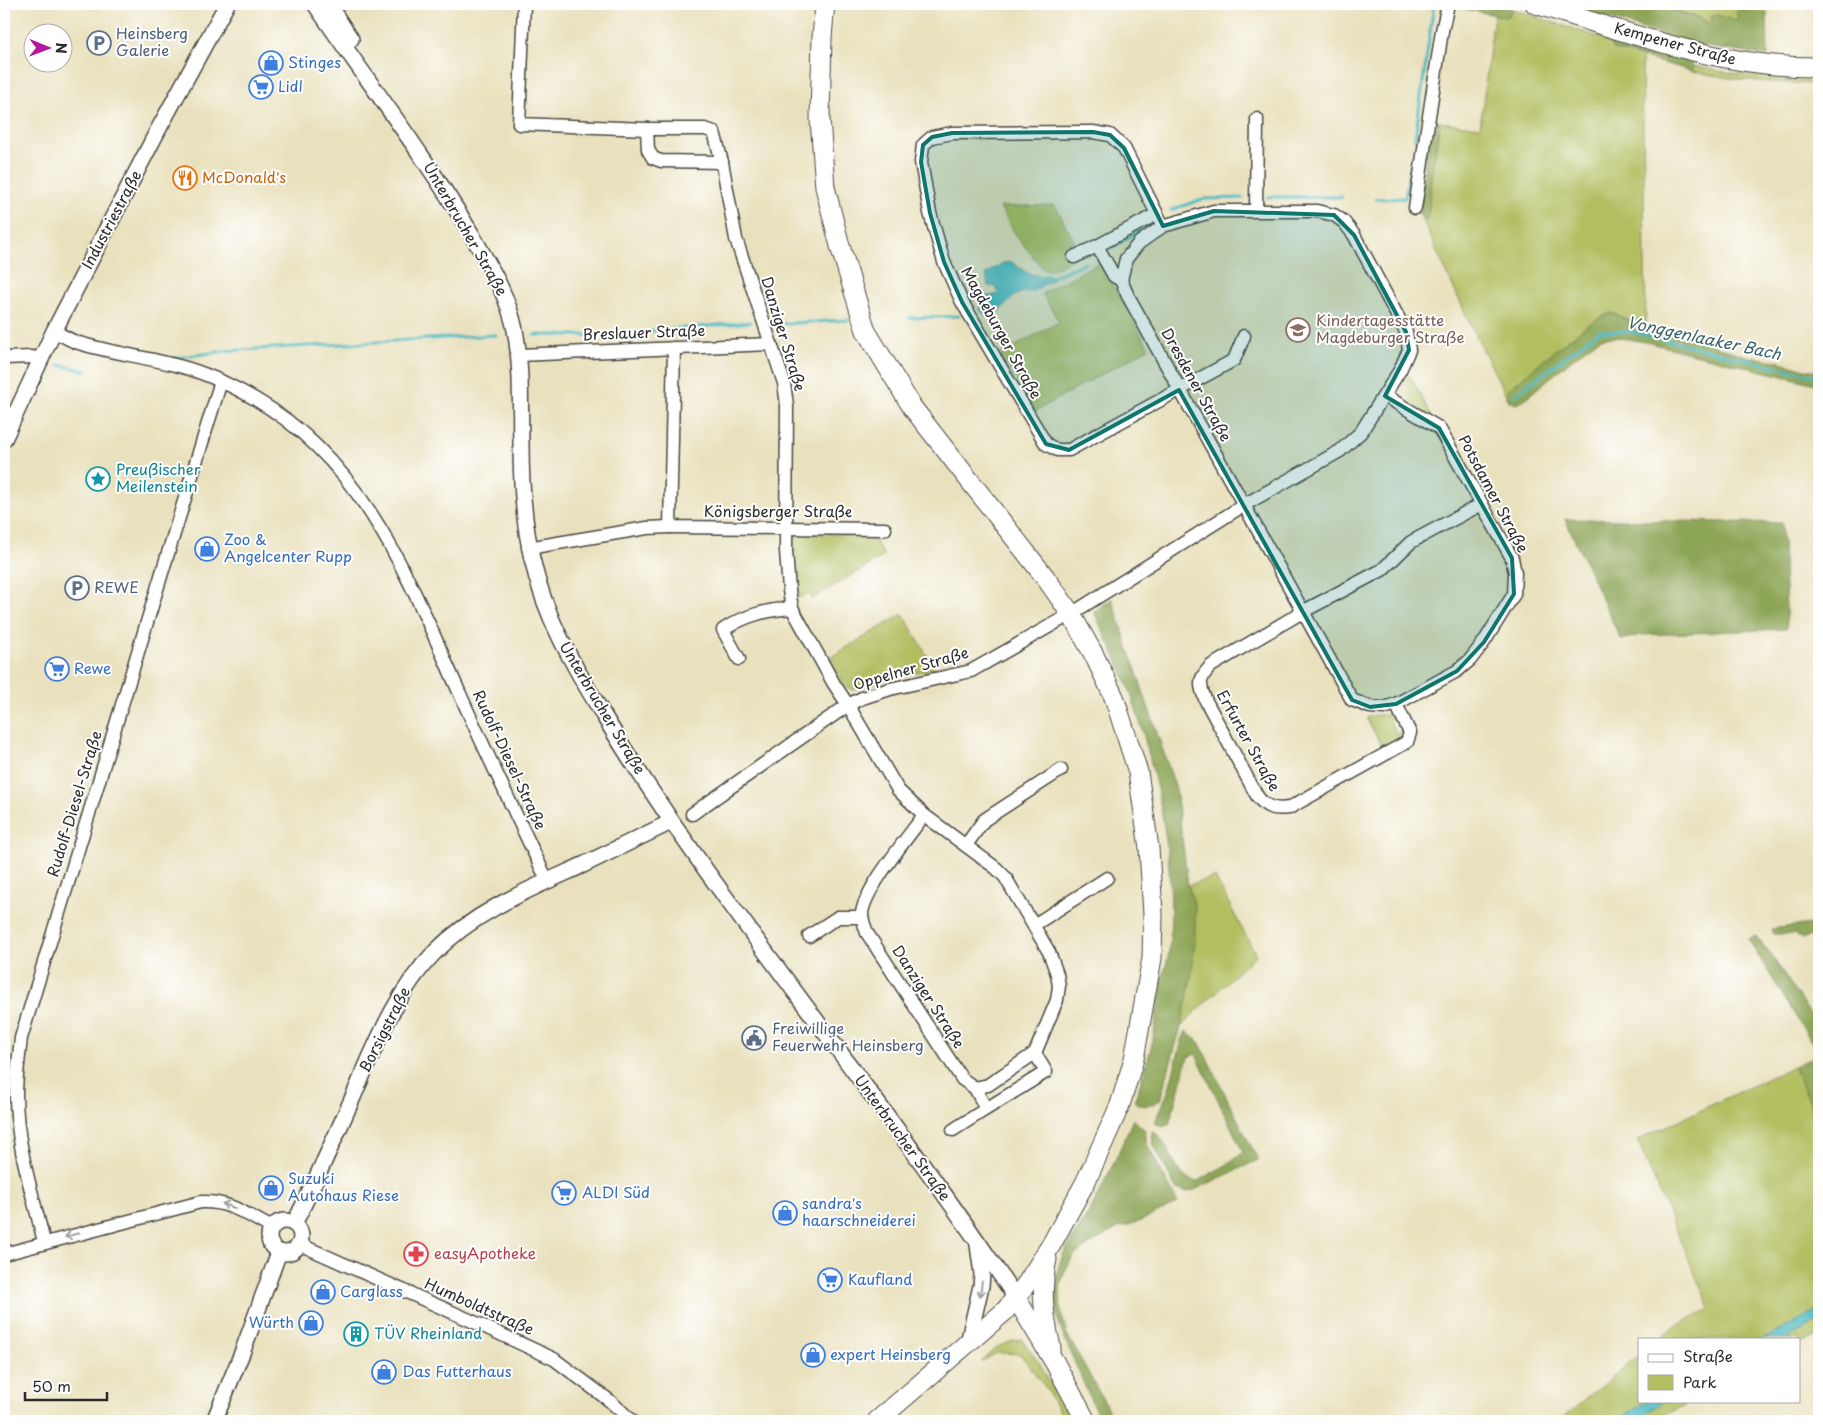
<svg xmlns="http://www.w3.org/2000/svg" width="1823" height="1425" font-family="'Playpen Sans',sans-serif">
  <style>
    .green { fill: #b2be60; stroke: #6e7446 }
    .forest { fill: #8da556; stroke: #5c6840 }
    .water { fill: #49b8c1; stroke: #3a7276 }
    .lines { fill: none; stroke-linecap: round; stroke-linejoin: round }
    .stream { stroke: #49b8c1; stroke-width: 3 }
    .minor-casing { stroke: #484641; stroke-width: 15 }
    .tertiary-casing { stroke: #484641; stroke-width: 18 }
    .primary-casing { stroke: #484641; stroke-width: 21 }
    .minor { stroke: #fff; stroke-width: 12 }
    .tertiary { stroke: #fff; stroke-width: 15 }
    .primary { stroke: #fff; stroke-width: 19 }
    .oneway { stroke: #a0a0a0 }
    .marked { fill: #0f766e; fill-opacity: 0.2; stroke: #0f766e; stroke-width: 4; stroke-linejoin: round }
    .labels { text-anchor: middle; stroke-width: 4; stroke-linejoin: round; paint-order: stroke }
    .service-label { font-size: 15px; fill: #4e5e75; stroke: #fff; text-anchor: start }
    .street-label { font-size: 15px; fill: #2b2b2b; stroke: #fff }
    .shop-label { font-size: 15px; fill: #366cbe; stroke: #fff; text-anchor: start }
    .food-label { font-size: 15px; fill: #c56008; stroke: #fff; text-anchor: start }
    .education-label { font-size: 15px; fill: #785e54; stroke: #fff; text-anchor: start }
    .culture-label { font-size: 15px; fill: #0d838f; stroke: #fff; text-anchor: start }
    .health-label { font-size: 15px; fill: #be3a42; stroke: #fff; text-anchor: start }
    .water-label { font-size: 16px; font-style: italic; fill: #376367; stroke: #fff }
  </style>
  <rect width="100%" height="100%" fill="#fff"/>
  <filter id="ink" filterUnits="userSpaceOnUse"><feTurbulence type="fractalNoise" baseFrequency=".02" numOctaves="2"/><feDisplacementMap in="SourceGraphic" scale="10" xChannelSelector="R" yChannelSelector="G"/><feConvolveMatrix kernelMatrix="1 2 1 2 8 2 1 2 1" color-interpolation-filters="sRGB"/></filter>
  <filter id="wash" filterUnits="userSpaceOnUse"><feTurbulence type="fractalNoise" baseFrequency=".0096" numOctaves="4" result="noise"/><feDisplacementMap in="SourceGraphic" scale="20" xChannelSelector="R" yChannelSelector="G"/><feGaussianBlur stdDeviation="1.12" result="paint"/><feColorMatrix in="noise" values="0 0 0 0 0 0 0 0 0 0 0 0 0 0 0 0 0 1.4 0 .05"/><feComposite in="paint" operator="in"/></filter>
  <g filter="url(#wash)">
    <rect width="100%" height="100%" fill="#e9e1bd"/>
    <g class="green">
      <path d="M1660,4H1767V13C1757,12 1748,13 1738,10V17L1736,21L1730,20L1711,24L1698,17L1666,8Z"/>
      <path d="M1512,9L1608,40L1613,49L1642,57L1646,327C1637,325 1615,313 1610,314C1593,316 1522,378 1505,393L1472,328L1422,219L1428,221L1431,177L1440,122L1480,127L1494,15C1503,17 1507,18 1512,9Z"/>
      <path d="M1693,66C1735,75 1776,79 1819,79V84C1776,83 1734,81 1692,71Z"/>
      <path d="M1055,205L1074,241L1069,244L1076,257L1050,270L1043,269L1016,235L1000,207Z"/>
      <path d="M1100,262L1149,348L1034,412L1001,354L1059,322L1042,293Z"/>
      <path d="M1409,376L1411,377L1432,417L1402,399L1399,395L1401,385Z"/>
      <path d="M799,534H869L874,539L884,556L812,599L809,593L799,598L793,567V540Z"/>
      <path d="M903,614L935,669L900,675L854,690L845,686L829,658Z"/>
      <path d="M1395,713L1397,715L1389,719L1397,734L1405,730V736L1384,749L1367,720V717C1376,713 1384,717 1395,713Z"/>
      <path d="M1215,877L1256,955L1192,1015L1181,1027L1191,978L1195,908L1188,885Z"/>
      <path d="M1794,1066L1819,1124V1309L1764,1339H1659L1676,1325L1710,1309L1637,1140Z"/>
      <path d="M1819,1321V1335L1799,1345V1339H1786Z"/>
      <path d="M1021,1339L1039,1363L1071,1421H1064L1046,1388L1020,1354L997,1353L981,1362C995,1347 1001,1344 1021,1339Z"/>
      <path d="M1639,1355V1401H1648L1615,1421H1559Z"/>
      <path d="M1664,1401H1692L1655,1421H1632Z"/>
    </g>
    <g class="forest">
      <path d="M1456,4H1490L1512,9L1509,15L1505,17L1456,7Z"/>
      <path d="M1562,4H1660C1673,13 1695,15 1711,24L1712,23L1711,16L1717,15L1736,21L1738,17L1736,12L1738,10C1748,12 1757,12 1767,13L1768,56L1696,45Z"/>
      <path d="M1609,36L1690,60L1693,66L1692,71L1613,49L1608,40Z"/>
      <path d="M1430,120L1440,122L1431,177L1428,221L1422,219L1419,212Z"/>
      <path d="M1613,313L1635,324L1712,345L1749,357L1778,361L1805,369L1819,371V385L1646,342L1615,337L1601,338L1588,346L1521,402L1515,404L1509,401L1505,393C1524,377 1593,314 1613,313Z"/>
      <path d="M1565,519L1782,523L1787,629L1641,635L1621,640Z"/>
      <path d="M1112,599L1176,789L1188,885L1195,908V942L1191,978L1181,1027L1160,1100C1151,1107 1144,1108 1134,1101C1144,1075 1152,1049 1156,1021C1158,1010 1158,998 1160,987C1162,975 1168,963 1169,951C1177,866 1158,777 1132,697C1123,669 1107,641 1095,614V611Z"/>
      <path d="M1819,923V934L1804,938L1793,934H1773L1771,929Z"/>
      <path d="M1756,936L1775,960L1819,1028V1124L1794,1066L1819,1054L1748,939Z"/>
      <path d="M1186,1031L1199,1042L1258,1160L1194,1190L1186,1192L1176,1189L1153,1143L1152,1131C1164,1134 1174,1167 1185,1177C1188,1179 1193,1180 1196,1182C1212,1171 1230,1166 1243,1152L1196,1054L1188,1057L1169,1124L1165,1126L1156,1124V1120L1168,1092L1182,1040Z"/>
      <path d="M1133,1119L1145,1130L1147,1144L1178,1203L1138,1222L1118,1228L1089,1245L1073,1256L1065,1271L1061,1282L1060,1295L1061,1312L1067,1334L1106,1405L1112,1421H1100L1060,1328C1053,1302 1052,1274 1066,1249C1075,1233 1086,1219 1094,1203C1108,1176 1121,1148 1133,1119Z"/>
    </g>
    <g class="water">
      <path d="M1012,262C1026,273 1031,277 1049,275L1053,279L1032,292C1016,290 1012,300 1001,309C997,312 992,315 987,317L980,310V298L999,294L996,287L988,286L986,274L1003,263Z"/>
      <path d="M1819,1309V1321L1786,1339H1764Z"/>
      <path d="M1648,1401H1664L1632,1421H1615Z"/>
    </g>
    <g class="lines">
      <g class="stream">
        <path d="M1415,139L1434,4"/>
        <path d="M1268,197H1342"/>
        <path d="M1376,199L1405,198L1412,157"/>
        <path d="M1171,210L1203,199L1243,198"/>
        <path d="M1111,248L1140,230"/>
        <path d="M1049,278L1085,263"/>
        <path d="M909,318L959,316"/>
        <path d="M776,324L848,320"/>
        <path d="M620,334L751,322"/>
        <path d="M534,335H598"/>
        <path d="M175,358L224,351L496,335"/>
        <path d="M59,365L87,371"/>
        <path d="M1514,396L1599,331L1633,332L1819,377"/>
      </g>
    </g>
  </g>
  <g filter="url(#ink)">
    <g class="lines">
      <g class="minor-casing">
        <g id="minor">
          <path d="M524,4L519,124L647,129H705L714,132L722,162L736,239L784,383L787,405L786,551L789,590L792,608L834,684L848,705L898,790L924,815L996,868L1005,877L1049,952L1057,974L1059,986L1057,1000L1035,1053L988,1085L975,1088L962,1079L867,933C865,927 862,920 862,914C863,891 909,836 924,815"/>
          <path d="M647,129L648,150L653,158L661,161L722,162"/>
          <path d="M1415,208L1442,31L1448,4"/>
          <path d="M1256,210L1257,119"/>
          <path d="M1163,226L1124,148L1110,135L1093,132L952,133L932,137L923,145L921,162L930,213L944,262L962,302L1046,444L1057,450H1069L1234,360L1244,336"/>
          <path d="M1074,257L1097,246"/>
          <path d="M1121,280L1114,276L1097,246L1157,214"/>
          <path d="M54,331C62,335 71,341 79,343C112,353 146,357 179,366C206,373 231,385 255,399C367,464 410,583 460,694C488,757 518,819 547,880"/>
          <path d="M674,348L670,527L885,529"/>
          <path d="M519,355L771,344"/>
          <path d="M4,358L32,357L40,359"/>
          <path d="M528,548L647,528L670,527"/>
          <path d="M739,659L723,630C745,615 767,610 792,608"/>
          <path d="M1396,704L1410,733L1407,742L1289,808C1274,810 1266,808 1257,796L1206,701C1199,685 1198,679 1211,666L1304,611L1382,570L1411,542L1482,504"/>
          <path d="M692,814L848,705L862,698L890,689L971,671L1071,614L1244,505L1340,451L1361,432L1400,370L1409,350L1406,332L1354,235L1344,222L1334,215L1317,211H1214L1163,226L1139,243L1126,259L1121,280L1127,294L1352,700L1370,707L1384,708L1396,704L1457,671L1470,660L1484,642L1514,594L1515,573L1512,558L1439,428L1385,396"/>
          <path d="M966,845L984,820L1061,770"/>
          <path d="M1034,925L1107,878"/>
          <path d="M809,936L838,917H862"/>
          <path d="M975,1088L986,1109L1046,1072L1035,1053"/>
          <path d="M953,1130L986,1109"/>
          <path d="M44,1242C33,1195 16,1145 16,1095C16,1076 19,1057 21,1038L161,576L221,381"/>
          <path d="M299,1244L483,1326L554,1359L610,1401L632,1421"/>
          <path d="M4,1254L201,1202C231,1201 247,1215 272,1228"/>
        </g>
      </g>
      <g class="tertiary-casing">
        <g id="tertiary">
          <path d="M315,4C367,81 424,154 472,235C489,265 508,295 515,330C522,367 520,406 521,443C521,505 527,563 552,620C568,657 589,691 610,726C649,790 692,852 737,913C830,1041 928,1166 1016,1298"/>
          <path d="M328,4L351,39"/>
          <path d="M4,439L54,331L158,130L227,4"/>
          <circle cx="285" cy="1237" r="16"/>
          <path d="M294,1224C315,1183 334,1140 353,1097C375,1047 395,993 434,953C475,911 530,889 583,865C612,851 642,836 671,822"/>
          <path d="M968,1343L981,1286L982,1274L978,1245"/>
          <path d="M214,1421L242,1353L279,1252"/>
        </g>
      </g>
      <g class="primary-casing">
        <g id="primary">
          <path d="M825,4L822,37L820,119L825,187L840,246L866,331L912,407L1045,577L1071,614L1094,655L1114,697L1138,772L1149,848L1153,914L1152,958L1134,1059L1120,1105L1086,1181L1051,1245L1027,1283L1005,1311L877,1421"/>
          <path d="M1535,4C1628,32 1720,68 1819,67"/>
          <path d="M1047,1259C1040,1290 1044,1317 1051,1347"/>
          <path d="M1016,1298L1055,1363L1086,1421"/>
        </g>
      </g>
      <use href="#minor" class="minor"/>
      <use href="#tertiary" class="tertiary"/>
      <use href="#primary" class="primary"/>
    </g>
    <defs><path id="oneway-shaft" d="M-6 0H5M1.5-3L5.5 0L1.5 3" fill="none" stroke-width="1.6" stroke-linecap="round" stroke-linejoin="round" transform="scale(1.25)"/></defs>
    <g class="oneway">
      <use href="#oneway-shaft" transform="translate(229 1206) rotate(-159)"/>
      <use href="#oneway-shaft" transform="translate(72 1235) rotate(165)"/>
      <use href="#oneway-shaft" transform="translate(981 1289) rotate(96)"/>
    </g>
  </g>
  <path class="marked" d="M1093,132L1110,135L1124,148L1163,226L1214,211L1334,215L1354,235L1406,332L1409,350L1385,396L1439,428L1512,558L1514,594L1484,642L1457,671L1396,704L1370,707L1352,700L1179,390L1069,450L1046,444L962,302L944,262L930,213L921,162L923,145L932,137L952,133Z"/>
  <defs>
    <g id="parking-ring" transform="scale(1.25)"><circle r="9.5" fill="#fff" stroke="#5c6f8a" stroke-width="1.5"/><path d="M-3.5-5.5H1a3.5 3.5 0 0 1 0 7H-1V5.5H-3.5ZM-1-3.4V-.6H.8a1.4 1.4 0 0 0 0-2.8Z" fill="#5c6f8a"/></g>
    <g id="shop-ring" transform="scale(1.25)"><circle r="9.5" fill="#fff" stroke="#3f7fe0" stroke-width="1.5"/><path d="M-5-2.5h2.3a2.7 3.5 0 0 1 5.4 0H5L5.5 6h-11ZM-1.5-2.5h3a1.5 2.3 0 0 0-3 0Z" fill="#3f7fe0"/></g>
    <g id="supermarket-ring" transform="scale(1.25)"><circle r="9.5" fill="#fff" stroke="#3f7fe0" stroke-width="1.5"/><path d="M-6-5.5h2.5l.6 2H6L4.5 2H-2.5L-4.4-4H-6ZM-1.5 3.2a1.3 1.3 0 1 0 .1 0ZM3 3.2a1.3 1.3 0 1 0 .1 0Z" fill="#3f7fe0"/></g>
    <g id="restaurant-ring" transform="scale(1.25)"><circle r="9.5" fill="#fff" stroke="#e8710a" stroke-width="1.5"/><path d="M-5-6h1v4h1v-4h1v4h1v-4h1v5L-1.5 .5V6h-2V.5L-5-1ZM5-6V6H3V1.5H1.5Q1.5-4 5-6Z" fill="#e8710a"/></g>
    <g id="school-ring" transform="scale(1.25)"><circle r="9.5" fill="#fff" stroke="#8d6e63" stroke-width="1.5"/><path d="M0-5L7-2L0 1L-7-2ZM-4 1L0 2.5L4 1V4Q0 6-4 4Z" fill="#8d6e63"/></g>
    <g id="sight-ring" transform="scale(1.25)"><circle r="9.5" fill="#fff" stroke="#0f9aa8" stroke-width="1.5"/><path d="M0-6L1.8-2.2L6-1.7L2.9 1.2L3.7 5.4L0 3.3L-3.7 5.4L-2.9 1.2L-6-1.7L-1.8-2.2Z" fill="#0f9aa8"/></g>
    <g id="civic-ring" transform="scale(1.25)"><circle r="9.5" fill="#fff" stroke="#5c6f8a" stroke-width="1.5"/><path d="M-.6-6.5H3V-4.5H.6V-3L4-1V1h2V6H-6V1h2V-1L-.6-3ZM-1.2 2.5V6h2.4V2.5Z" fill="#5c6f8a"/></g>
    <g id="pharmacy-ring" transform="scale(1.25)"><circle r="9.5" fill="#fff" stroke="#e0444e" stroke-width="1.5"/><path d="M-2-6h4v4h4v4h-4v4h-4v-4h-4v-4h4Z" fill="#e0444e"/></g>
    <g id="building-ring" transform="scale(1.25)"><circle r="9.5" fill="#fff" stroke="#0f9aa8" stroke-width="1.5"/><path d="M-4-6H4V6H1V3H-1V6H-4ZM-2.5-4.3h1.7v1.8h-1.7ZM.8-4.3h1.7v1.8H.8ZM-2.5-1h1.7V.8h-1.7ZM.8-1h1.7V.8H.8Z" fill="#0f9aa8"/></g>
  </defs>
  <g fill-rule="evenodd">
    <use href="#parking-ring" x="99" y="43"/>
    <use href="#shop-ring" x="271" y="63"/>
    <use href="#supermarket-ring" x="261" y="87"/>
    <use href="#restaurant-ring" x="185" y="178"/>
    <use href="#school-ring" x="1298" y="330"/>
    <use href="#sight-ring" x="98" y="479"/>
    <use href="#shop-ring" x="207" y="549"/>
    <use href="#parking-ring" x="77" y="588"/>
    <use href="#supermarket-ring" x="57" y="669"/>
    <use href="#civic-ring" x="754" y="1038"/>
    <use href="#shop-ring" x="271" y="1188"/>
    <use href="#supermarket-ring" x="564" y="1193"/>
    <use href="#shop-ring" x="785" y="1213"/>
    <use href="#pharmacy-ring" x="416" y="1254"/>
    <use href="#supermarket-ring" x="830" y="1280"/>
    <use href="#shop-ring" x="323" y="1292"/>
    <use href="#shop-ring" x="311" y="1323"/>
    <use href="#building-ring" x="356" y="1334"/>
    <use href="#shop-ring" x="813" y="1355"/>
    <use href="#shop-ring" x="384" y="1372"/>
  </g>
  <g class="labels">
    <g class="service-label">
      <text x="116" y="39">Heinsberg<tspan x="116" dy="17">Galerie</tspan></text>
      <text x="94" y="593">REWE</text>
      <text x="772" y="1034">Freiwillige<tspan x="772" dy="17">Feuerwehr Heinsberg</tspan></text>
    </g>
    <g class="street-label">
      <text transform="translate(1675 44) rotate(15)" y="5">Kempener Straße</text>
      <text transform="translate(112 220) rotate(-62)" y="5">Industriestraße</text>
      <text transform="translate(465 229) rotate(60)" y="5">Unterbrucher Straße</text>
      <text transform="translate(644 333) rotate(-2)" y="5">Breslauer Straße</text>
      <text transform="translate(1001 333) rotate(61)" y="5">Magdeburger Straße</text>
      <text transform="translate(783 334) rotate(73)" y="5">Danziger Straße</text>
      <text transform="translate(1196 385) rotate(61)" y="5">Dresdener Straße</text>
      <text transform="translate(1493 494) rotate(62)" y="5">Potsdamer Straße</text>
      <text x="778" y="517">Königsberger Straße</text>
      <text transform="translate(911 669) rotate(-16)" y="5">Oppelner Straße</text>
      <text transform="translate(602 708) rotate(59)" y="5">Unterbrucher Straße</text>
      <text transform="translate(1248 741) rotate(61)" y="5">Erfurter Straße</text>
      <text transform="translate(509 760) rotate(65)" y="5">Rudolf-Diesel-Straße</text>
      <text transform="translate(75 804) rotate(-73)" y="5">Rudolf-Diesel-Straße</text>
      <text transform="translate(928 997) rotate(57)" y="5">Danziger Straße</text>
      <text transform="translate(385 1030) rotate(-63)" y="5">Borsigstraße</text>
      <text transform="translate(902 1138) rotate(54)" y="5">Unterbrucher Straße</text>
      <text transform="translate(479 1307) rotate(24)" y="5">Humboldtstraße</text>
    </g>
    <g class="shop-label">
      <text x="288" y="68">Stinges</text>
      <text x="278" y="92">Lidl</text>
      <text x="224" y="545">Zoo &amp;<tspan x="224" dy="17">Angelcenter Rupp</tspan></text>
      <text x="74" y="674">Rewe</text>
      <text x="288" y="1184">Suzuki<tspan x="288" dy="17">Autohaus Riese</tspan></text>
      <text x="582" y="1198">ALDI Süd</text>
      <text x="802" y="1209">sandra's<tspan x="802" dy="17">haarschneiderei</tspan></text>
      <text x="848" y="1285">Kaufland</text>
      <text x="340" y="1297">Carglass</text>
      <text x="294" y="1328" text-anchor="end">Würth</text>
      <text x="830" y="1360">expert Heinsberg</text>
      <text x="402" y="1377">Das Futterhaus</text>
    </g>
    <g class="food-label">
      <text x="202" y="183">McDonald's</text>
    </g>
    <g class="education-label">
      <text x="1316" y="326">Kindertagesstätte<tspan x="1316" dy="17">Magdeburger Straße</tspan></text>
    </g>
    <g class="culture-label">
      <text x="116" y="475">Preußischer<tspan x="116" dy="17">Meilenstein</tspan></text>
      <text x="374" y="1339">TÜV Rheinland</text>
    </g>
    <g class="health-label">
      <text x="434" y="1259">easyApotheke</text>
    </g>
    <g class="water-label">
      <text transform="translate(1704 338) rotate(12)" y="6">Vonggenlaaker Bach</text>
    </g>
  </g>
  <rect width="1823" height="1425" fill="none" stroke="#fff" stroke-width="20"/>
  <rect x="1638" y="1338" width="162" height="65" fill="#ffffff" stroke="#aaaaaa"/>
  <rect x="1648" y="1354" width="25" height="8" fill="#ffffff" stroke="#aaaaaa"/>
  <text x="1683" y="1362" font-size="15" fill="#2b2b2b">Straße</text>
  <rect x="1648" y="1375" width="25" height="15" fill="#b2be60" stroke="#aaaaaa"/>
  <text x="1683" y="1388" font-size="15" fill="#2b2b2b">Park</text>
  <g transform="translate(48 48) rotate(91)"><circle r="24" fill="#ffffff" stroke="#aaaaaa"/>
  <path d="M0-4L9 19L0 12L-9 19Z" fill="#b5179e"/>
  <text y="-8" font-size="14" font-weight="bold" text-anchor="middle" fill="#2b2b2b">N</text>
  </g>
  <path d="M25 1392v8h82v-8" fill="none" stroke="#2b2b2b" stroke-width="2.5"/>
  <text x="32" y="1392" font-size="15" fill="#2b2b2b" stroke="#ffffff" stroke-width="4" paint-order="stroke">50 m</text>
</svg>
